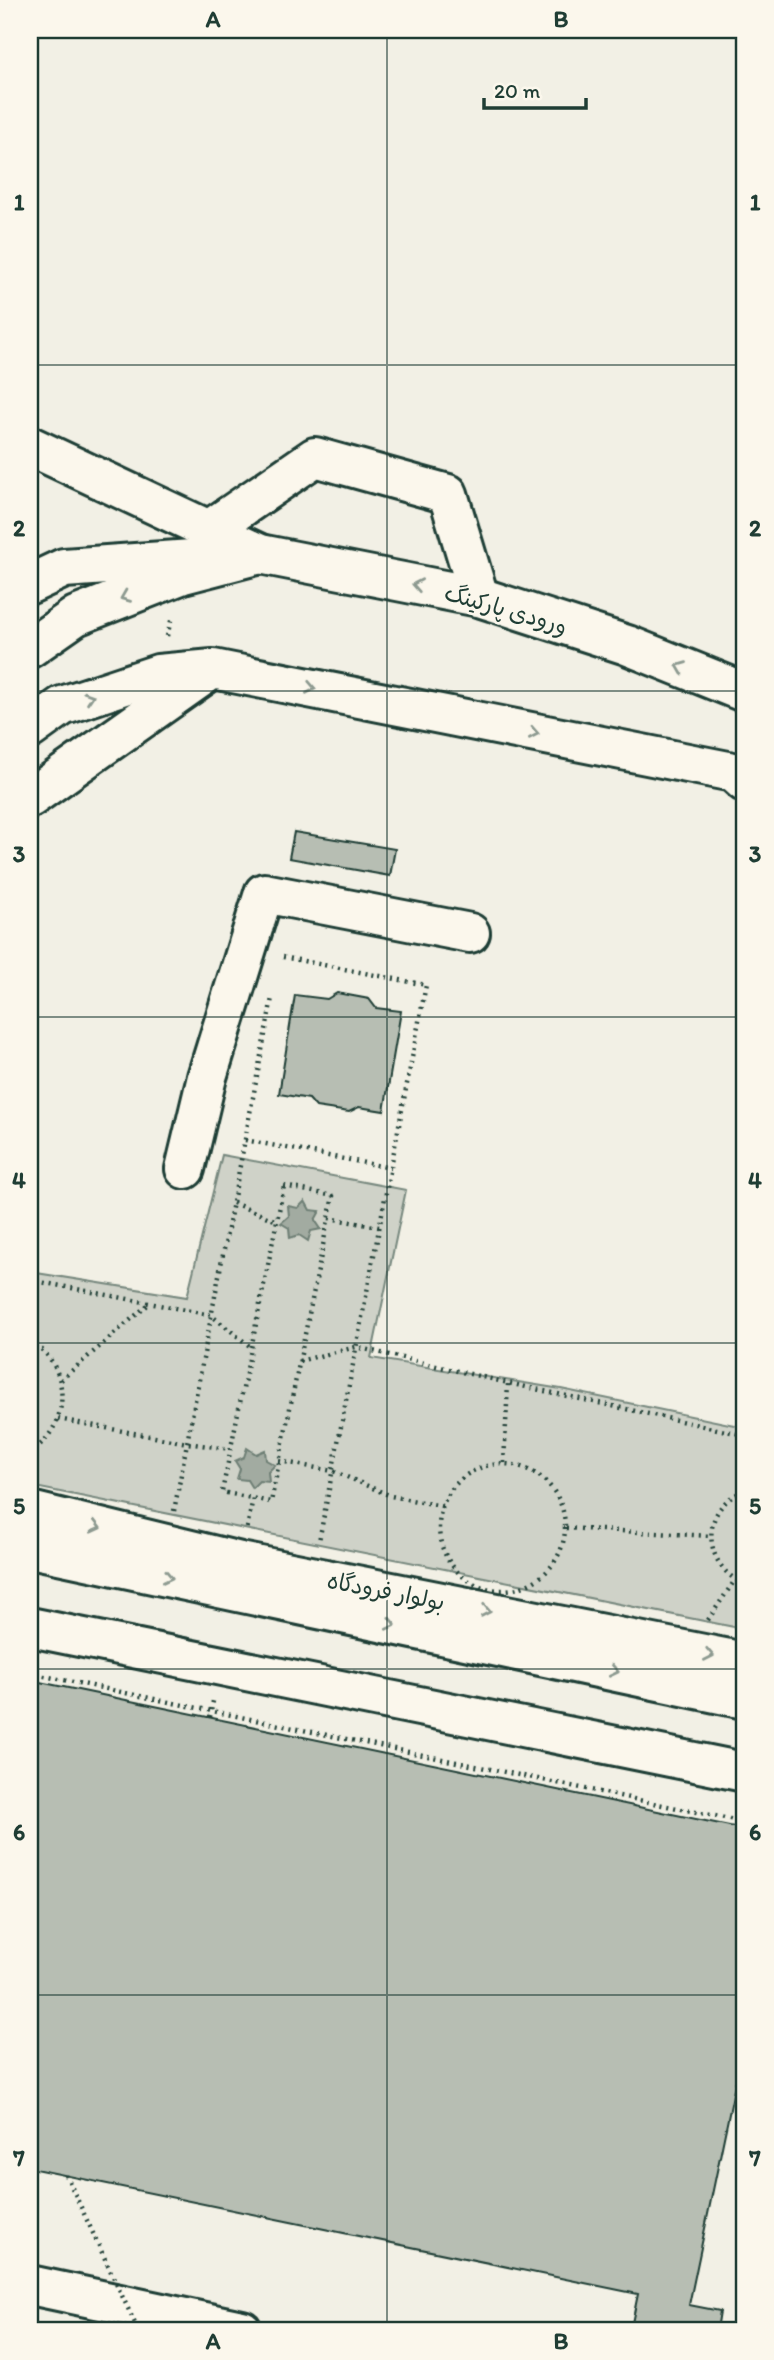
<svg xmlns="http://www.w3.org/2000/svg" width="774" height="2360" font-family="Itim,'Playpen Sans Arabic',sans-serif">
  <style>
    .green { fill: #cfd2c8; stroke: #77887e; stroke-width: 2 }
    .water { fill: #a2aba1; stroke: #6e7f75; stroke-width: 2 }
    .building { fill: #b7beb3; stroke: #1f3d34; stroke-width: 2 }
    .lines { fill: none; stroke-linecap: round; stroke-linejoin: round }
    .minor-casing { stroke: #1f3d34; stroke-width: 44 }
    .path { stroke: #1f3d34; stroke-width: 4.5; stroke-dasharray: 2 5; stroke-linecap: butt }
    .minor { stroke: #fbf7ec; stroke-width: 38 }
    .path-bridge { stroke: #1f3d34; stroke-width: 4.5; stroke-dasharray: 2 5; stroke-linecap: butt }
    .oneway { stroke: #8d9a90 }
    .grid { fill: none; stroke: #1f3d34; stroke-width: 2; stroke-opacity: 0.55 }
    .labels { text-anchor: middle; stroke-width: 5; stroke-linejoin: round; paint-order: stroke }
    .street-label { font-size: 23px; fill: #1f3d34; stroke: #fbf7ec }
    .neatline { fill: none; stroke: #1f3d34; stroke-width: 2.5 }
    .grid-label { font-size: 23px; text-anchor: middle; font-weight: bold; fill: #1f3d34 }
  </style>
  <rect width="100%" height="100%" fill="#f2f0e5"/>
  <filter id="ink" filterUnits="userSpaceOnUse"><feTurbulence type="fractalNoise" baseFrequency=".0143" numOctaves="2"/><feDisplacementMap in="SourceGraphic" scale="14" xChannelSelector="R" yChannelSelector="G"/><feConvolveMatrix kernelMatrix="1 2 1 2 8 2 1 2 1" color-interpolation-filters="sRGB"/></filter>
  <g filter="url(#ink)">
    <path class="green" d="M222,1155L406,1190L371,1358L561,1389L744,1427V1629L30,1486V1272L187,1297Z"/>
    <g class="water">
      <path d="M305,1201L310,1210L320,1211L315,1220L321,1229L311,1231L308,1241L299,1235L290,1238L289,1228L281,1223L289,1216L288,1206L298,1208Z"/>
      <path d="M247,1448L256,1454L265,1450L266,1460L275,1465L268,1472L269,1482L259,1481L252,1488L247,1480L237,1479L240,1469L235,1461L244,1457Z"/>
    </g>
    <g class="building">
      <path d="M294,832L395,849L390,876L289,858Z"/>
      <path d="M337,993L369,999L376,1008L401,1011L384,1111L359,1107L349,1112L316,1107L309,1099L279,1094L295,995L327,999Z"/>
      <path d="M30,1680L744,1829V2042L689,2305L720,2311L717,2330H606L608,2323L631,2328L638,2294L30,2168Z"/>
    </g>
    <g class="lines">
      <g class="minor-casing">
        <g id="minor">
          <path d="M30,446L260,554L479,597L627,645L744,692"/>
          <path d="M209,530L315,457L448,494L479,597"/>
          <path d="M30,584L64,568L192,559"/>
          <path d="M30,648L76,616L183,574L260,554"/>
          <path d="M30,729L62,706L158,674L213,669L733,772L744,782"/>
          <path d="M30,798L211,670"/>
          <path d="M185,1169L207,1077L264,893L470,933"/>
          <path d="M30,1511L240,1562L744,1662"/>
          <path d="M30,1548L744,1699"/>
          <path d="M30,1627L744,1772"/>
          <path d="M30,2285L242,2330"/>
        </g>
      </g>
      <g class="path">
        <path d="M167,636L172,617"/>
        <path d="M283,957L426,985L319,1541"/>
        <path d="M245,1140L391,1168"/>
        <path d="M284,1186L333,1196L271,1502L222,1492Z"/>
        <path d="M233,1203L277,1221"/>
        <path d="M329,1218L379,1227"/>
        <path d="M30,1280L211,1315L251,1347"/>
        <path d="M30,1341C72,1365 72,1427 30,1452"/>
        <path d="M299,1361L356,1347L508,1383L744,1435"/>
        <path d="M61,1380L150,1303"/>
        <path d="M58,1419L187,1443L230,1449"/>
        <path d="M279,1461L333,1471L391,1496L442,1506"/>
        <path d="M504,1463L508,1384"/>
        <circle cx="502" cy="1527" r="63"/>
        <path d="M744,1491C699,1507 702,1566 744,1584"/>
        <path d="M174,1511L272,998"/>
        <path d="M247,1528L253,1498"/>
        <path d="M566,1528L711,1536"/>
        <path d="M708,1620L735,1580"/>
        <path d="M30,1673L744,1822"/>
        <path d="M210,1717L213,1701"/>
      </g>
      <use href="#minor" class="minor"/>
      <path class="path-bridge" d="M66,2175L138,2330"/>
    </g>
    <defs><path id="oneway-chevron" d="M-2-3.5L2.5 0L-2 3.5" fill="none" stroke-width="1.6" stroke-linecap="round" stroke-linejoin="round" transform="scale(1.75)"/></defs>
    <g class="oneway">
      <use href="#oneway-chevron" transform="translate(417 585) rotate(-169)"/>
      <use href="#oneway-chevron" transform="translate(125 597) rotate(158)"/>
      <use href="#oneway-chevron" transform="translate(681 667) rotate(-158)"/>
      <use href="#oneway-chevron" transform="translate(311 688) rotate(11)"/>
      <use href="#oneway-chevron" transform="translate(89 697) rotate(-18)"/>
      <use href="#oneway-chevron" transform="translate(534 733) rotate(11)"/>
      <use href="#oneway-chevron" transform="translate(96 1527) rotate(14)"/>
      <use href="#oneway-chevron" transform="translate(168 1577) rotate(12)"/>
      <use href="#oneway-chevron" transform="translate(486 1611) rotate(11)"/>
      <use href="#oneway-chevron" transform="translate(391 1624) rotate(12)"/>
      <use href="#oneway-chevron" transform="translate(709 1655) rotate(11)"/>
      <use href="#oneway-chevron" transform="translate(614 1671) rotate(12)"/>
    </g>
  </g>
  <path class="grid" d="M387,30V2330M30,365H744M30,691H744M30,1017H744M30,1343H744M30,1669H744M30,1995H744"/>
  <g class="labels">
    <g class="street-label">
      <text transform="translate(506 609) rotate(16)" y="8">ورودی پارکینگ</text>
      <text transform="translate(386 1591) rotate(11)" y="8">بولوار فرودگاه</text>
    </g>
  </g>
  <rect width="774" height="2360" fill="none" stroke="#fbf7ec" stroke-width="77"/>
  <path d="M484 98v10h102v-10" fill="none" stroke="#1f3d34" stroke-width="3.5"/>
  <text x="494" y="98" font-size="21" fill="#1f3d34" stroke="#fbf7ec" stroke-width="5" paint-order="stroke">20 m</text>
  <rect x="38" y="38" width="698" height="2284" class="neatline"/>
  <g class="grid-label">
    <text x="213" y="27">A</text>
    <text x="561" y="27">B</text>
    <text x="19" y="210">1</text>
    <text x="755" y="210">1</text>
    <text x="19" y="536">2</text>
    <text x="755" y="536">2</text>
    <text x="19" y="862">3</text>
    <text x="755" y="862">3</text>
    <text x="19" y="1188">4</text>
    <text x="755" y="1188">4</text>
    <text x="19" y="1514">5</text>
    <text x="755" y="1514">5</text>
    <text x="19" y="1840">6</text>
    <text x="755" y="1840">6</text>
    <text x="19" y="2166">7</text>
    <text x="755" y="2166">7</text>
    <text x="213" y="2349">A</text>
    <text x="561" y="2349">B</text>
  </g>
</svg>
